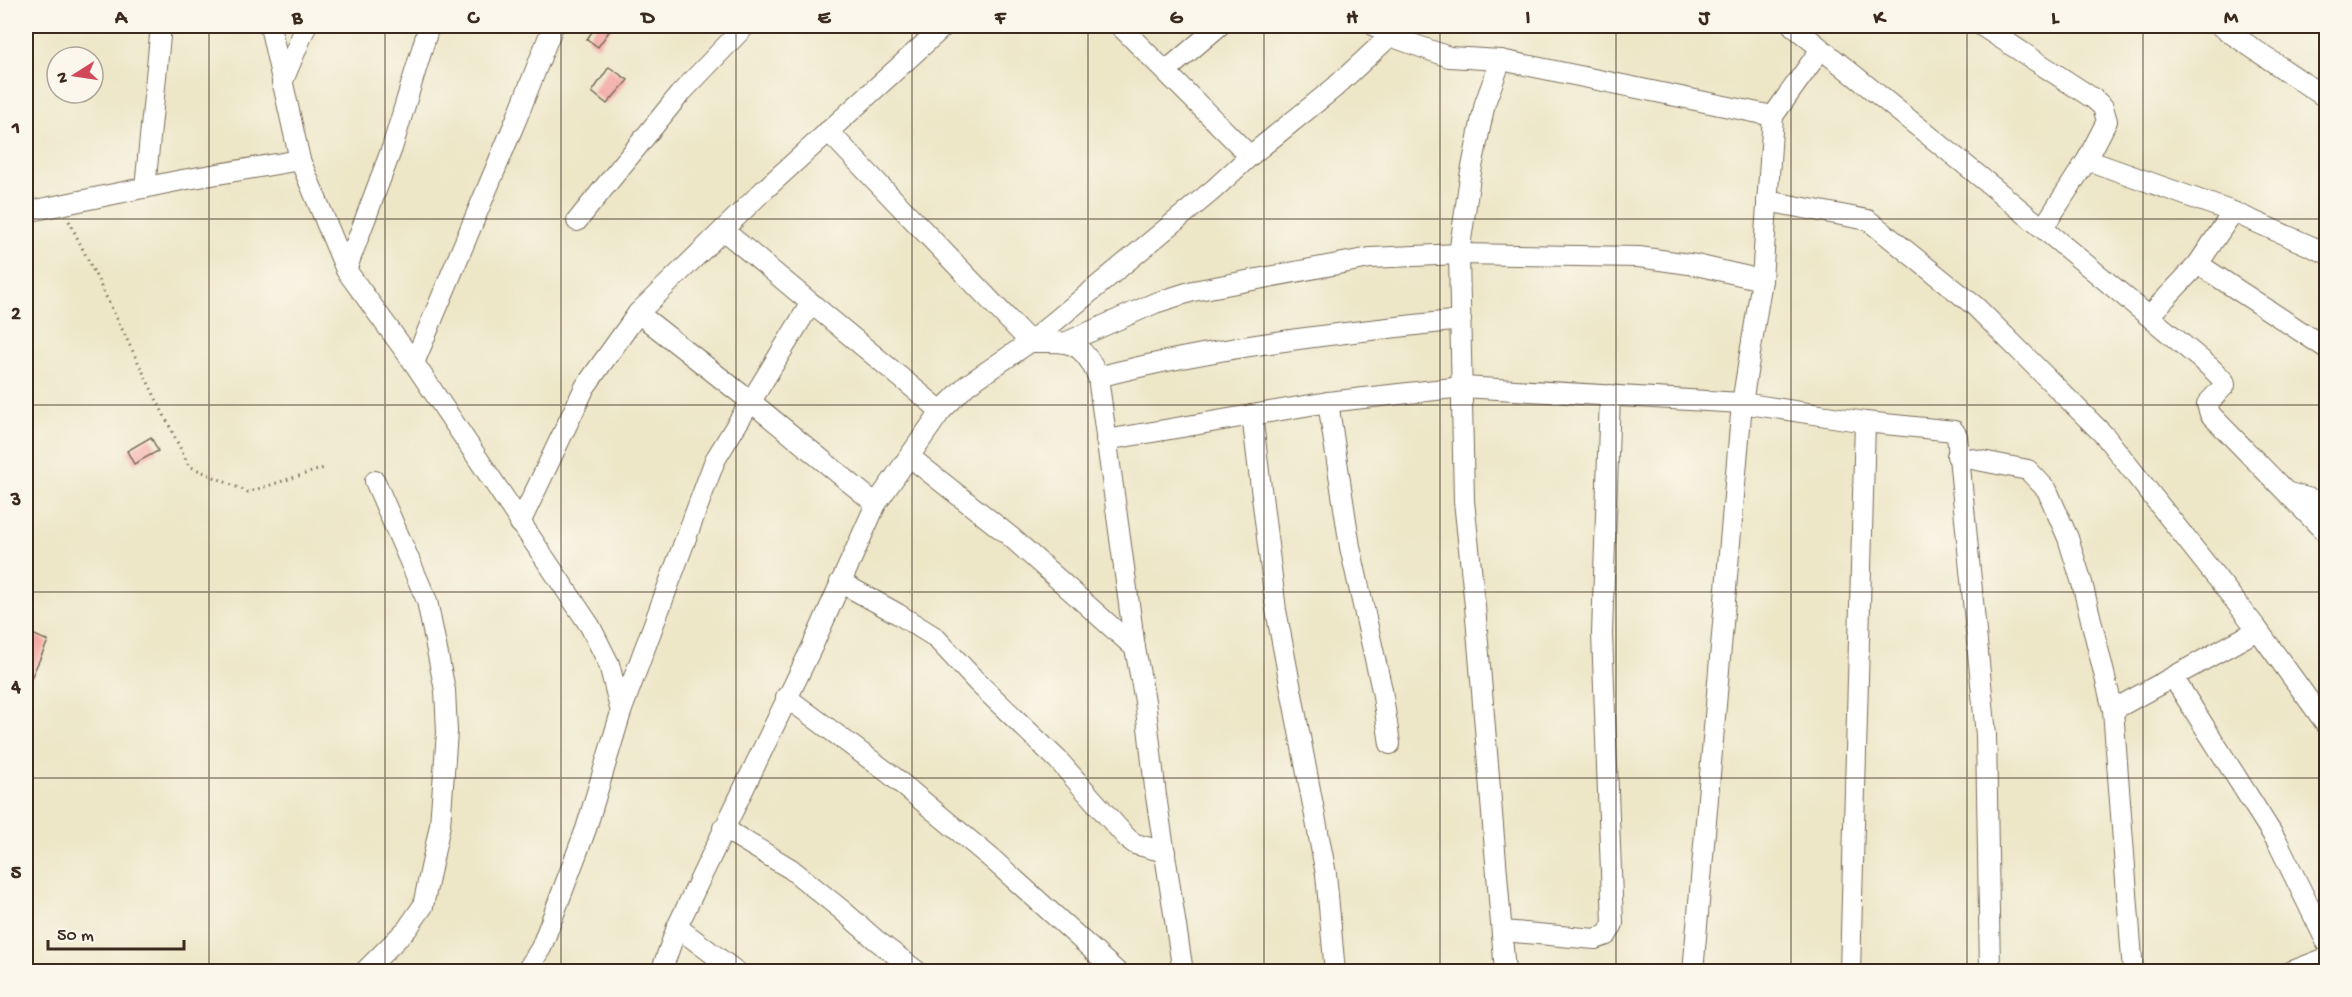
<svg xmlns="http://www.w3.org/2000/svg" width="2352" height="997" font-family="'Gochi Hand',sans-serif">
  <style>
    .building { fill: #f3a5a2 }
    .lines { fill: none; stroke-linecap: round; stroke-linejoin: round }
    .minor-casing { stroke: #796c59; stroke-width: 22 }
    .path { stroke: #796c59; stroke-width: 3; stroke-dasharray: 1.5 4.5; stroke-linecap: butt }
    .minor { stroke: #fff; stroke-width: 20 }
    .grid { fill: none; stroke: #3b2a1e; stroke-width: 1.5; stroke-opacity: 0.55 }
    .neatline { fill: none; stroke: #3b2a1e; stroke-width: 2 }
    .grid-label { font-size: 20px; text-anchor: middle; font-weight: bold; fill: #3b2a1e }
  </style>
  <rect width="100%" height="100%" fill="#fbf7ec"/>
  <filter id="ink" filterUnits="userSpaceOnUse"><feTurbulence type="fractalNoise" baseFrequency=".0167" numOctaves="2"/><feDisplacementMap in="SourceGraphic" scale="12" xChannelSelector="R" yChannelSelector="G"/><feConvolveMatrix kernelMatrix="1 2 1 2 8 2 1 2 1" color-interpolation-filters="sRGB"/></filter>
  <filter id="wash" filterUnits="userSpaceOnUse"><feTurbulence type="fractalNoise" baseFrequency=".008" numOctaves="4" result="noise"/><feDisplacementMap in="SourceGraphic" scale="24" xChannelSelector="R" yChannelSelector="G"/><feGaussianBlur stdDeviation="1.35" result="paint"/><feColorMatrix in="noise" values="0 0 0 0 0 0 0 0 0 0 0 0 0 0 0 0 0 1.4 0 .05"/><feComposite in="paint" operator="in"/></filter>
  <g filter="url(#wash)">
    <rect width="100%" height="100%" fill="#ede6c7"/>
    <g id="blocks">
      <g class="building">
        <path d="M596,26H613L598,47L587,39Z"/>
        <path d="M609,67L628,80L607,104L592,92Z"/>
        <path d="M151,437L158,451L134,464L127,451Z"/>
        <path d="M26,631L48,641L26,689Z"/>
      </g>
    </g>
  </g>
  <g filter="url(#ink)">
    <use href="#blocks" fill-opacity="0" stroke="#796c59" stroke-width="1.5"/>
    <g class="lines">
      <g class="minor-casing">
        <g id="minor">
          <path d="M270,26L300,160L346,270L414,363L590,626L609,664L621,712"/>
          <path d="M1120,26L1250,156"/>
          <path d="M1375,26L1390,36L1449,57L1501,60L1773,116"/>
          <path d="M1793,26L1994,188L2211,368L2224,381L2225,385L2207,404L2210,414L2326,533"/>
          <path d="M1982,26L2094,99L2103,107L2107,121L2087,160L2043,228"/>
          <path d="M2220,26L2326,98"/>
          <path d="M1501,60L1485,103L1470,177L1459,254L1464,501L1475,606L1505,972"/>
          <path d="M1166,71L1219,26"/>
          <path d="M282,83L306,26"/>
          <path d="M828,131L1030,342C1068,342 1081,338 1098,377L1135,648L1145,701L1156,796L1183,972"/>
          <path d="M2087,160L2233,212L2326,253"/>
          <path d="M145,188L161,26"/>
          <path d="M1767,201L1868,220L1976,307L2105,436L2258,630L2326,724"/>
          <path d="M26,212L182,180L300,160"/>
          <path d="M577,221L679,95L745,26"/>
          <path d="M723,230L941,411"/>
          <path d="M2198,264L2326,348"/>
          <path d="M346,270L392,148L429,26"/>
          <path d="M638,313L750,401L876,504"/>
          <path d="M2149,316L2198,264L2233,212"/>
          <path d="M1067,342L1155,303L1193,291L1370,258L1459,254L1639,257L1696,265L1762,280"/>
          <path d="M414,363L516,120L553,26"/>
          <path d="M1098,377C1217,346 1339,333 1461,320"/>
          <path d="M1328,402L1350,547L1382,690L1390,744"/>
          <path d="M1252,415L1276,610L1326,874L1335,972"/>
          <path d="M1106,440L1328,402L1462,387L1742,403L1865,422L1954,431L1957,436L1986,735L1990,972"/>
          <path d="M1957,456L2028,470L2047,490L2068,538L2082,583L2113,710L2133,972"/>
          <path d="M910,457L1011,537L1135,648"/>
          <path d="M2289,493L2326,503"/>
          <path d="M520,523L585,387L638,313L763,191L944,26"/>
          <path d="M840,582L898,614L935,637L977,682L1058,760L1127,838L1135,844L1165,852"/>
          <path d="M2173,677L2278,843L2326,941"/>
          <path d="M786,697L890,774L992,859L1117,972"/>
          <path d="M2113,710L2258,630"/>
          <path d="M723,828L791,869L843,911L876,940L918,972"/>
          <path d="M677,927L737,972"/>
          <path d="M1503,931L1595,939L1607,935L1613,924L1602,634L1610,395"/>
          <path d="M364,972L407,929L423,906L440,825L447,732L445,690L427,601L375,481"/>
          <path d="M526,972L541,948L586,829L621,712L715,460L811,303"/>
          <path d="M661,972L677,927L812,647L876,504L941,411L967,385L1030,342L1213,190L1250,156L1334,88L1390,36L1399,26"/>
          <path d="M1693,972L1742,403L1762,280L1773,116L1821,49"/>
          <path d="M1850,972L1865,422"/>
          <path d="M2290,972L2326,958"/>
        </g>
      </g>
      <path class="path" d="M69,221L189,466L248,492L324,468"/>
      <use href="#minor" class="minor"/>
    </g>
  </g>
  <path class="grid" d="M209,26V972M385,26V972M561,26V972M736,26V972M912,26V972M1088,26V972M1264,26V972M1440,26V972M1616,26V972M1791,26V972M1967,26V972M2143,26V972M26,219H2326M26,405H2326M26,592H2326M26,778H2326"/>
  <rect width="2352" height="997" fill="none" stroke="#fbf7ec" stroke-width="66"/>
  <g transform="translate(75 75) rotate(258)"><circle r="28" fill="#fbf7ec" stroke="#aea59a" stroke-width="1.5"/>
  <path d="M0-4.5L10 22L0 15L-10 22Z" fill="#d1495b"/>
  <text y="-9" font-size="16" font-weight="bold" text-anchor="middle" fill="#3b2a1e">N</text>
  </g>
  <path d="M48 940v9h136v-9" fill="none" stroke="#3b2a1e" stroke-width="3"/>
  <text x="57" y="940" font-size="18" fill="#3b2a1e" stroke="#fbf7ec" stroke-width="4.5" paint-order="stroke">50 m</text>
  <rect x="33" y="33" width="2286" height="931" class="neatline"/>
  <g class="grid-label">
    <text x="121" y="23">A</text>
    <text x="297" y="23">B</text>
    <text x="473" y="23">C</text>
    <text x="648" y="23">D</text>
    <text x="824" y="23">E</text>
    <text x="1000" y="23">F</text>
    <text x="1176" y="23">G</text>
    <text x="1352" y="23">H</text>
    <text x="1528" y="23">I</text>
    <text x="1704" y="23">J</text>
    <text x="1879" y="23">K</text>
    <text x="2055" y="23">L</text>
    <text x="2231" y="23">M</text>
    <text x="16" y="133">1</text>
    <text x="16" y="319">2</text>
    <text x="16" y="505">3</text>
    <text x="16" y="692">4</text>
    <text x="16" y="878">5</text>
  </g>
</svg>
